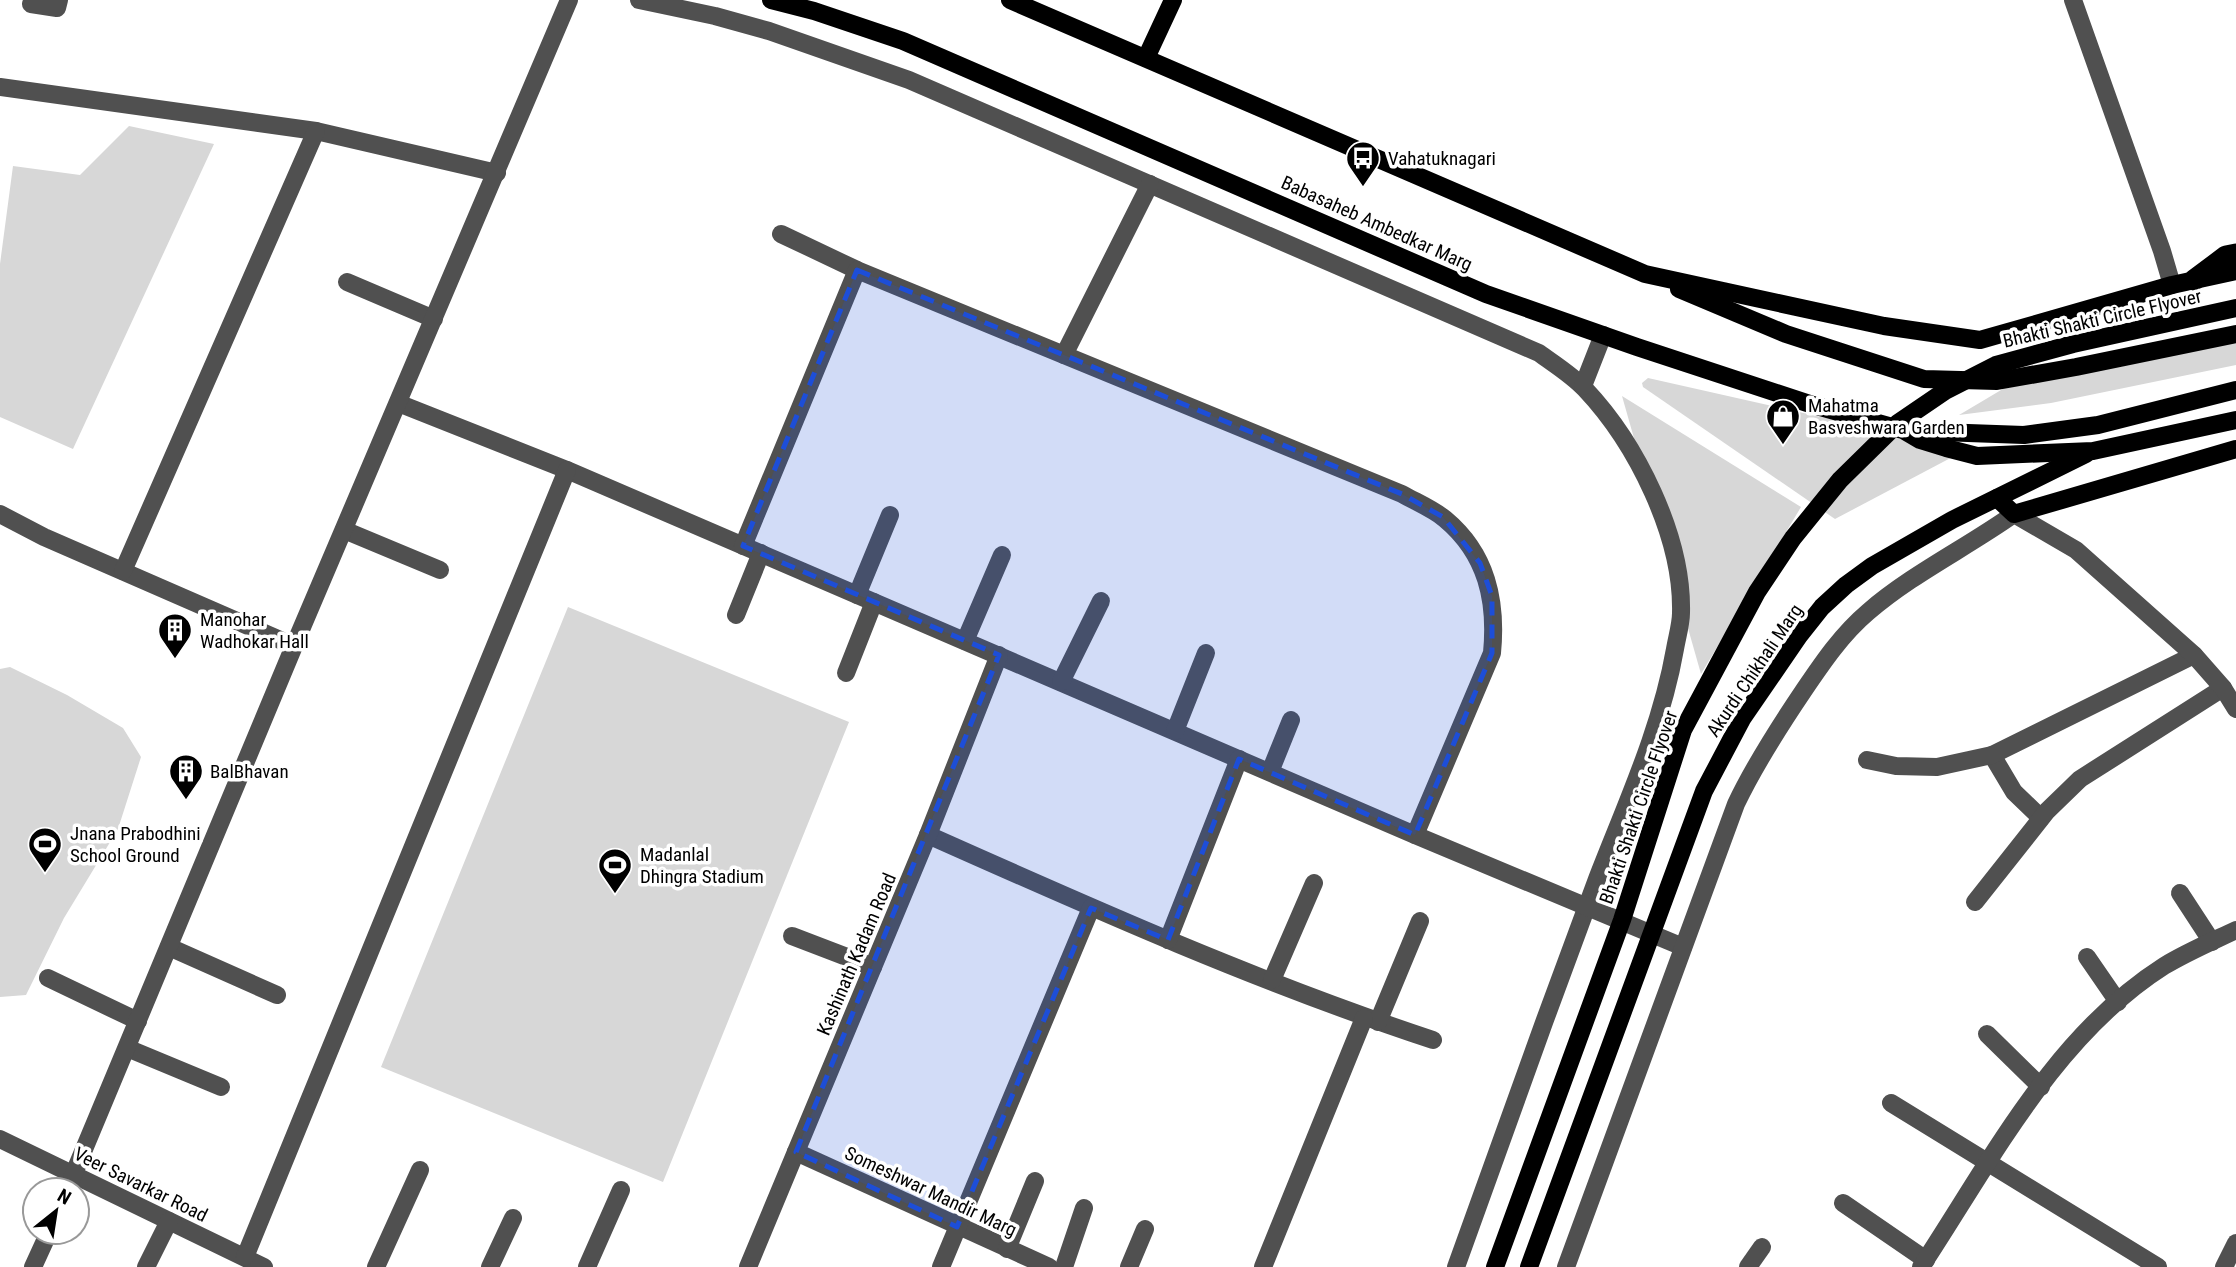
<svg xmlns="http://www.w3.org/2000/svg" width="2236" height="1267" font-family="'Roboto Condensed',sans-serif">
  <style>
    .green { fill: #d7d7d7 }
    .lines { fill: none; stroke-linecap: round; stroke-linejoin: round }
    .minor { stroke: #505050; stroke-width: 18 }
    .major { stroke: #000; stroke-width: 18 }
    .highway { stroke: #000; stroke-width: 21 }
    .marked { fill: #1d4ed8; fill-opacity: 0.2; stroke: #1d4ed8; stroke-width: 5; stroke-dasharray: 14 9; stroke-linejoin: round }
    .labels { text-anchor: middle; stroke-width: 7; stroke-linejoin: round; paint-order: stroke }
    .poi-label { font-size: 19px; fill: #000; stroke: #fff; text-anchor: start }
    .street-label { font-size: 19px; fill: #000; stroke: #fff }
  </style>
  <rect width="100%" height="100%" fill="#fff"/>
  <g class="green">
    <path d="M129,126L214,144L73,449L0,417V264L13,166L80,175Z"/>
    <path d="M2236,337V365L2051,403L1959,415L2018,380Z"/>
    <path d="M1648,378L1888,432L1960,453L1835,519L1643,387L1642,383Z"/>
    <path d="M1622,396L1801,507L1701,674Z"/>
    <path d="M568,607L849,722L663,1182L381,1067Z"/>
    <path d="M10,667L67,695L123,728L141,757L118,829L64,918L26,995L0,997V669Z"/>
  </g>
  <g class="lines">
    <g class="minor">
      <path d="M639,0L715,16L769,31L909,80L1539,353C1554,364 1572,375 1585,389C1636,443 1683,536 1681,613C1681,624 1677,637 1675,649C1661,729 1626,804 1597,879C1549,1008 1502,1137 1456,1267"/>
      <path d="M2073,0L2162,251L2172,285"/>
      <path d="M31,4L57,8L59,0"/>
      <path d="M0,87L316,131L497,173"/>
      <path d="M781,234L857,270L1402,494C1416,502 1433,509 1445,519C1487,554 1497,601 1492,653L1415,835"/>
      <path d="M347,282L434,319"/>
      <path d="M1064,355L1150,184"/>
      <path d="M1583,386L1603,335"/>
      <path d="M398,403L567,470L1415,835L1683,947"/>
      <path d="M0,514L44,537L294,646"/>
      <path d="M344,530L440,570"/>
      <path d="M743,546L857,270"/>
      <path d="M123,571L316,131"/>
      <path d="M857,595L890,515"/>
      <path d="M736,615L761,553"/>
      <path d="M965,641L1002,555"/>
      <path d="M846,673L874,602"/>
      <path d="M1061,682L1101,601"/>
      <path d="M1175,731L1206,653"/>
      <path d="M1992,755L2014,792L2041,818"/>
      <path d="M1867,760L1896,766L1937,767L1992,755L2194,655"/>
      <path d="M1270,772L1291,720"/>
      <path d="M928,835C1094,909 1260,983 1433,1040"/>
      <path d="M2180,893L2212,942"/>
      <path d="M1975,902L2047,811L2080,779L2223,688"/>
      <path d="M792,936L873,967"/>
      <path d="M1168,940L1239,759"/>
      <path d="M169,947L277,995"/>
      <path d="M2087,957L2118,1002"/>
      <path d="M48,978L138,1021"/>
      <path d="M1272,980L1314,883"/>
      <path d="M1378,1022L1420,921"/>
      <path d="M1987,1034L2041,1087"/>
      <path d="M127,1048L221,1087"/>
      <path d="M1891,1103L2158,1267"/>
      <path d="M0,1139L264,1267"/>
      <path d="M796,1152L1049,1267"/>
      <path d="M67,1190L294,646L569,0"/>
      <path d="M1843,1203L1926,1260"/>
      <path d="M1007,1249L1035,1181"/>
      <path d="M245,1257L567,470"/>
      <path d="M33,1267L49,1232"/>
      <path d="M146,1267L169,1221"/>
      <path d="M376,1267L420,1170"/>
      <path d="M490,1267L513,1218"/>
      <path d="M587,1267L621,1190"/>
      <path d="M748,1267L928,835L999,655"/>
      <path d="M941,1267L1091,908"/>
      <path d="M1064,1267L1084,1208"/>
      <path d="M1129,1267L1145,1229"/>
      <path d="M1263,1267L1364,1018"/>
      <path d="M1566,1267L1736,804C1755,764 1779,727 1804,690C1823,662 1842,634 1868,612C1912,574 1966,548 2014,514L2076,550L2194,655L2223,688L2236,709"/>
      <path d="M1748,1267L1762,1247"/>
      <path d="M1921,1267C1991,1161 2054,1036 2164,966C2187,952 2213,941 2236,930"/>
      <path d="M2224,1267L2236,1243"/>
    </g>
    <g class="major">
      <path d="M771,0L814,11L903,41L1486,294L1637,347L1813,405L1903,430L1920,440L1946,448L1977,456L2093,451L2236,420"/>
      <path d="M1010,0L1645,274L1884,326L1980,340L2172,285L2236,271"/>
      <path d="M1146,58L1173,0"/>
      <path d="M1679,289L1786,334L1924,379L1997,381L2076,367L2236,334"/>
      <path d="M1912,431L2024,435L2098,425L2236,390"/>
      <path d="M1997,498L2014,514L2236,449"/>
      <path d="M1495,1267L1622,920L1683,730L1757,592L1793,538L1840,480L1898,423L1945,391L1996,365L2073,344L2236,308"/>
      <path d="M1529,1267L1704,791L1742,719L1799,636L1822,607L1846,585L1872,566L1952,520L2086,454"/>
    </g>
    <path class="highway" d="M2194,280L2226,256L2236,254"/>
  </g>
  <path class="marked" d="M857,270L1402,494L1443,517L1480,563L1492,596V653L1415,835L1239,759L1168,940L1091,908L957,1227L796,1152L999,655L743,546Z"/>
  <defs>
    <g id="bus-pin" transform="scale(1.75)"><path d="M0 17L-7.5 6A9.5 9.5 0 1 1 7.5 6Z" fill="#000" stroke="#fff"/><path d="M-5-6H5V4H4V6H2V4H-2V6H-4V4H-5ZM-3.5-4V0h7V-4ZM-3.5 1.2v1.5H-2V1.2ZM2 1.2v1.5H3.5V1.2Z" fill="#fff"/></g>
    <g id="shop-pin" transform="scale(1.75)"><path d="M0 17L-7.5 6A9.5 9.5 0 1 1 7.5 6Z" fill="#000" stroke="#fff"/><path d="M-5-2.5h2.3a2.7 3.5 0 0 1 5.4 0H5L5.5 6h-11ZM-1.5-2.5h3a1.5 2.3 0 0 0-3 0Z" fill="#fff"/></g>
    <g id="building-pin" transform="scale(1.75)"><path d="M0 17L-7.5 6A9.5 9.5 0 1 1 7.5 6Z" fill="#000" stroke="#fff"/><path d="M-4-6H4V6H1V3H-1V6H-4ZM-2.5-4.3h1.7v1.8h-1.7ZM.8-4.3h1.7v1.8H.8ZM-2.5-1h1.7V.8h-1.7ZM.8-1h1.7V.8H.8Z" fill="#fff"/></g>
    <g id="stadium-pin" transform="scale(1.75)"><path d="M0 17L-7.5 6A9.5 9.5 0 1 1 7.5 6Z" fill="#000" stroke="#fff"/><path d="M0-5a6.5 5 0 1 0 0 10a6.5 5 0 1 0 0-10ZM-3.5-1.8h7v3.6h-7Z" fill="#fff"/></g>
  </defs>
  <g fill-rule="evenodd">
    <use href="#bus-pin" x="1363" y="158"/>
    <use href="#shop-pin" x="1783" y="416"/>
    <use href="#building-pin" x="175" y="630"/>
    <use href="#building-pin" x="186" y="771"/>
    <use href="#stadium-pin" x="45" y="844"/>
    <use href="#stadium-pin" x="615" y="865"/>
  </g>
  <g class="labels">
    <g class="poi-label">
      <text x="1388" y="165">Vahatuknagari</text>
      <text x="1808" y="412">Mahatma<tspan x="1808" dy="22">Basveshwara Garden</tspan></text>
      <text x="200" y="626">Manohar<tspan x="200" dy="22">Wadhokar Hall</tspan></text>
      <text x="210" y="778">BalBhavan</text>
      <text x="70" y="840">Jnana Prabodhini<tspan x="70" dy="22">School Ground</tspan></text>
      <text x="640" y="861">Madanlal<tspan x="640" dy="22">Dhingra Stadium</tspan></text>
    </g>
    <g class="street-label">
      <text transform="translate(1377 223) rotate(24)" y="7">Babasaheb Ambedkar Marg</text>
      <text transform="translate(2102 318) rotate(-13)" y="7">Bhakti Shakti Circle Flyover</text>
      <text transform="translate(1754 670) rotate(-56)" y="7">Akurdi Chikhali Marg</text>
      <text transform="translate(1638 807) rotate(-71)" y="7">Bhakti Shakti Circle Flyover</text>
      <text transform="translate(856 954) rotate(-67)" y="7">Kashinath Kadam Road</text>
      <text transform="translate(141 1184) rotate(26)" y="7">Veer Savarkar Road</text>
      <text transform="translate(931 1191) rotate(25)" y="7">Someshwar Mandir Marg</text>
    </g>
  </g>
  <g transform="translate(56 1211) rotate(30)"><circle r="33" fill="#ffffff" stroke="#999999" stroke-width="2"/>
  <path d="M0-5L12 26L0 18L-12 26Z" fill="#000000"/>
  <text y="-10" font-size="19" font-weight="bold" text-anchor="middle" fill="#000000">N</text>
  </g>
</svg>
